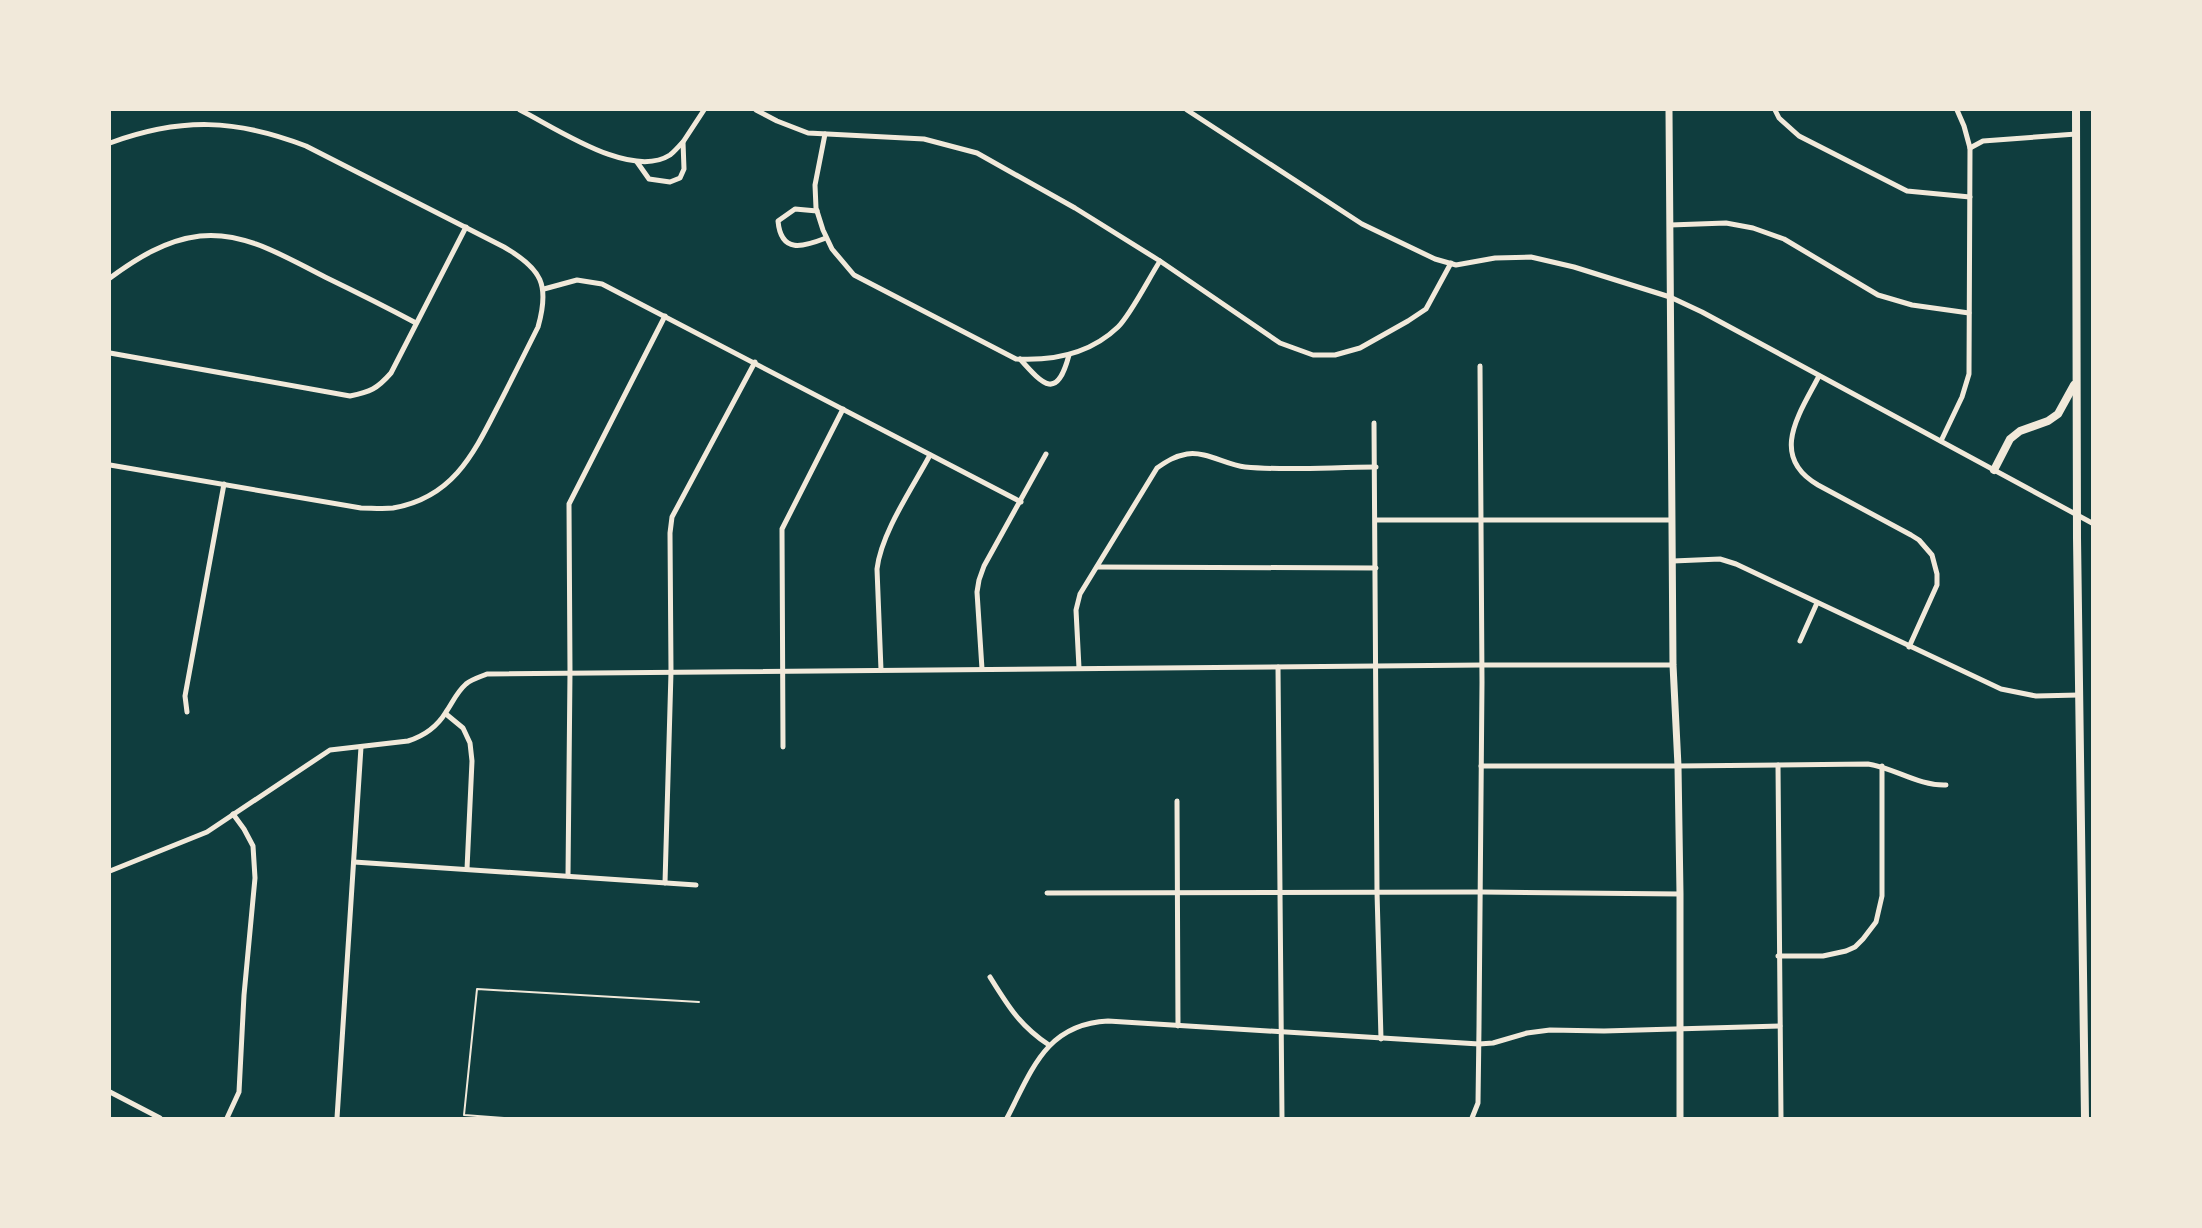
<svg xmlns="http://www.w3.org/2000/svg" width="2202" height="1228" font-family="Mulish,sans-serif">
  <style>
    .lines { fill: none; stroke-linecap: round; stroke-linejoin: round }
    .service { stroke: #f1e9da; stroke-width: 2 }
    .minor { stroke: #f1e9da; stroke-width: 5 }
    .tertiary { stroke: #f1e9da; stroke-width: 7 }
    .trunk { stroke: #f1e9da; stroke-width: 8 }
  </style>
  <rect width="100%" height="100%" fill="#0f3d3e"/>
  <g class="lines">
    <path class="service" d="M504,1118L464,1115L477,989L699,1002"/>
    <g class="minor">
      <path d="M520,110C556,128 631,180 670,155C674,152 679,146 683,142"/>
      <path d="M756,110L777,121L808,133L924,139L977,153L1075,208L1160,261L1280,343L1313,355H1335L1360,348L1408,321L1426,309L1451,263"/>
      <path d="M1187,110L1362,224L1435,259L1456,265L1495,258L1531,257L1574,267L1670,297L1702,312L2092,523"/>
      <path d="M1775,110L1779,118L1799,136L1907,191L1970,197"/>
      <path d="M825,134L815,185L816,208L823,230L832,249L854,275L1016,359C1053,361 1090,354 1118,327C1131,314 1149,278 1160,261"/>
      <path d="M110,143C181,117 236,119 306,146L504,247C542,269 550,285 538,327C524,355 510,383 496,410C472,457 451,498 393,508C383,509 371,508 361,508L110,465"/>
      <path d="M1970,148L1983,141L2076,134"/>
      <path d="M637,162L649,179L670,182L680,178L684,169L683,142L704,110"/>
      <path d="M817,211L795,209L778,221C781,254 803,247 826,238"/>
      <path d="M1670,225L1726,223L1753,228L1784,239L1878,295L1912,305L1969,313"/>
      <path d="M110,278C137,258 166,240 200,236C245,231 287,258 325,277C356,292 386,307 416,323"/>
      <path d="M544,289L577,280L602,284L1021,502"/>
      <path d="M110,353L350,396C370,392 377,389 391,373L466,227"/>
      <path d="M1020,359C1044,386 1057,400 1069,355"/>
      <path d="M1819,376C1800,413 1768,456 1818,485L1911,535L1919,540L1932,555L1937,574V585L1909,647"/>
      <path d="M1374,423L1377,892L1381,1039"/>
      <path d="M1941,441L1962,397L1969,374L1970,148L1964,126L1957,110"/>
      <path d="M1376,520H1672"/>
      <path d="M1673,561L1720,559L1736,564L2001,689L2036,696L2079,695"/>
      <path d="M1097,567L1376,568"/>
      <path d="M1800,641L1817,603"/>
      <path d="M1278,667L1282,1118"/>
      <path d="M1079,668L1076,610L1080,594L1157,468C1167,461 1175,456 1187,454C1206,451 1226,465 1245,467C1288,471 1332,467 1376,467"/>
      <path d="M982,669L977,592L979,580L984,566L1046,454"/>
      <path d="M881,670L877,569C881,533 913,487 930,455"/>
      <path d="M187,712L185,696L224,484"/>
      <path d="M446,714L463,728L470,743L472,761L467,869"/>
      <path d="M783,747L782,529L843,409"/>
      <path d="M1778,765L1781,1118"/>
      <path d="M1481,766H1678L1868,764C1895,768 1918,786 1946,785"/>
      <path d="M1177,801L1178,1026"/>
      <path d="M354,862L696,885"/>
      <path d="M110,871L207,832L330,750L408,741C424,736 437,727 446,712C453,702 456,693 466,684C472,679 480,677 487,674L1482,665H1673"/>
      <path d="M568,876L570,672L569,504L665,316"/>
      <path d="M665,883L671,672L670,533L672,517L755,362"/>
      <path d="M1047,893L1481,892L1680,894"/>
      <path d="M1778,956H1823L1846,951L1855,947L1863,939L1876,922L1882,896V766"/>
      <path d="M990,977C1008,1006 1020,1026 1049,1045"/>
      <path d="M110,1092L160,1118"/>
      <path d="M227,1118L239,1092L244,995L255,878L253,846L244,829L233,814"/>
      <path d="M337,1118L361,747"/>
      <path d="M1007,1118C1032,1070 1046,1024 1108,1021L1479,1044L1493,1043L1527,1033L1550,1030L1604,1031L1780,1026"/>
      <path d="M1472,1118L1478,1103L1479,1027L1482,682L1480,366"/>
    </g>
    <path class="tertiary" d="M1669,110L1673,665L1678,766L1680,894V1118"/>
    <g class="trunk">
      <path d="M2076,110L2077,538L2085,1118"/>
      <path d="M1994,470L2010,439L2020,431L2048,421L2058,414L2074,385"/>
    </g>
  </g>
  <rect width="2202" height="1228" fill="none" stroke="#f1e9da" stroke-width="222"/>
</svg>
